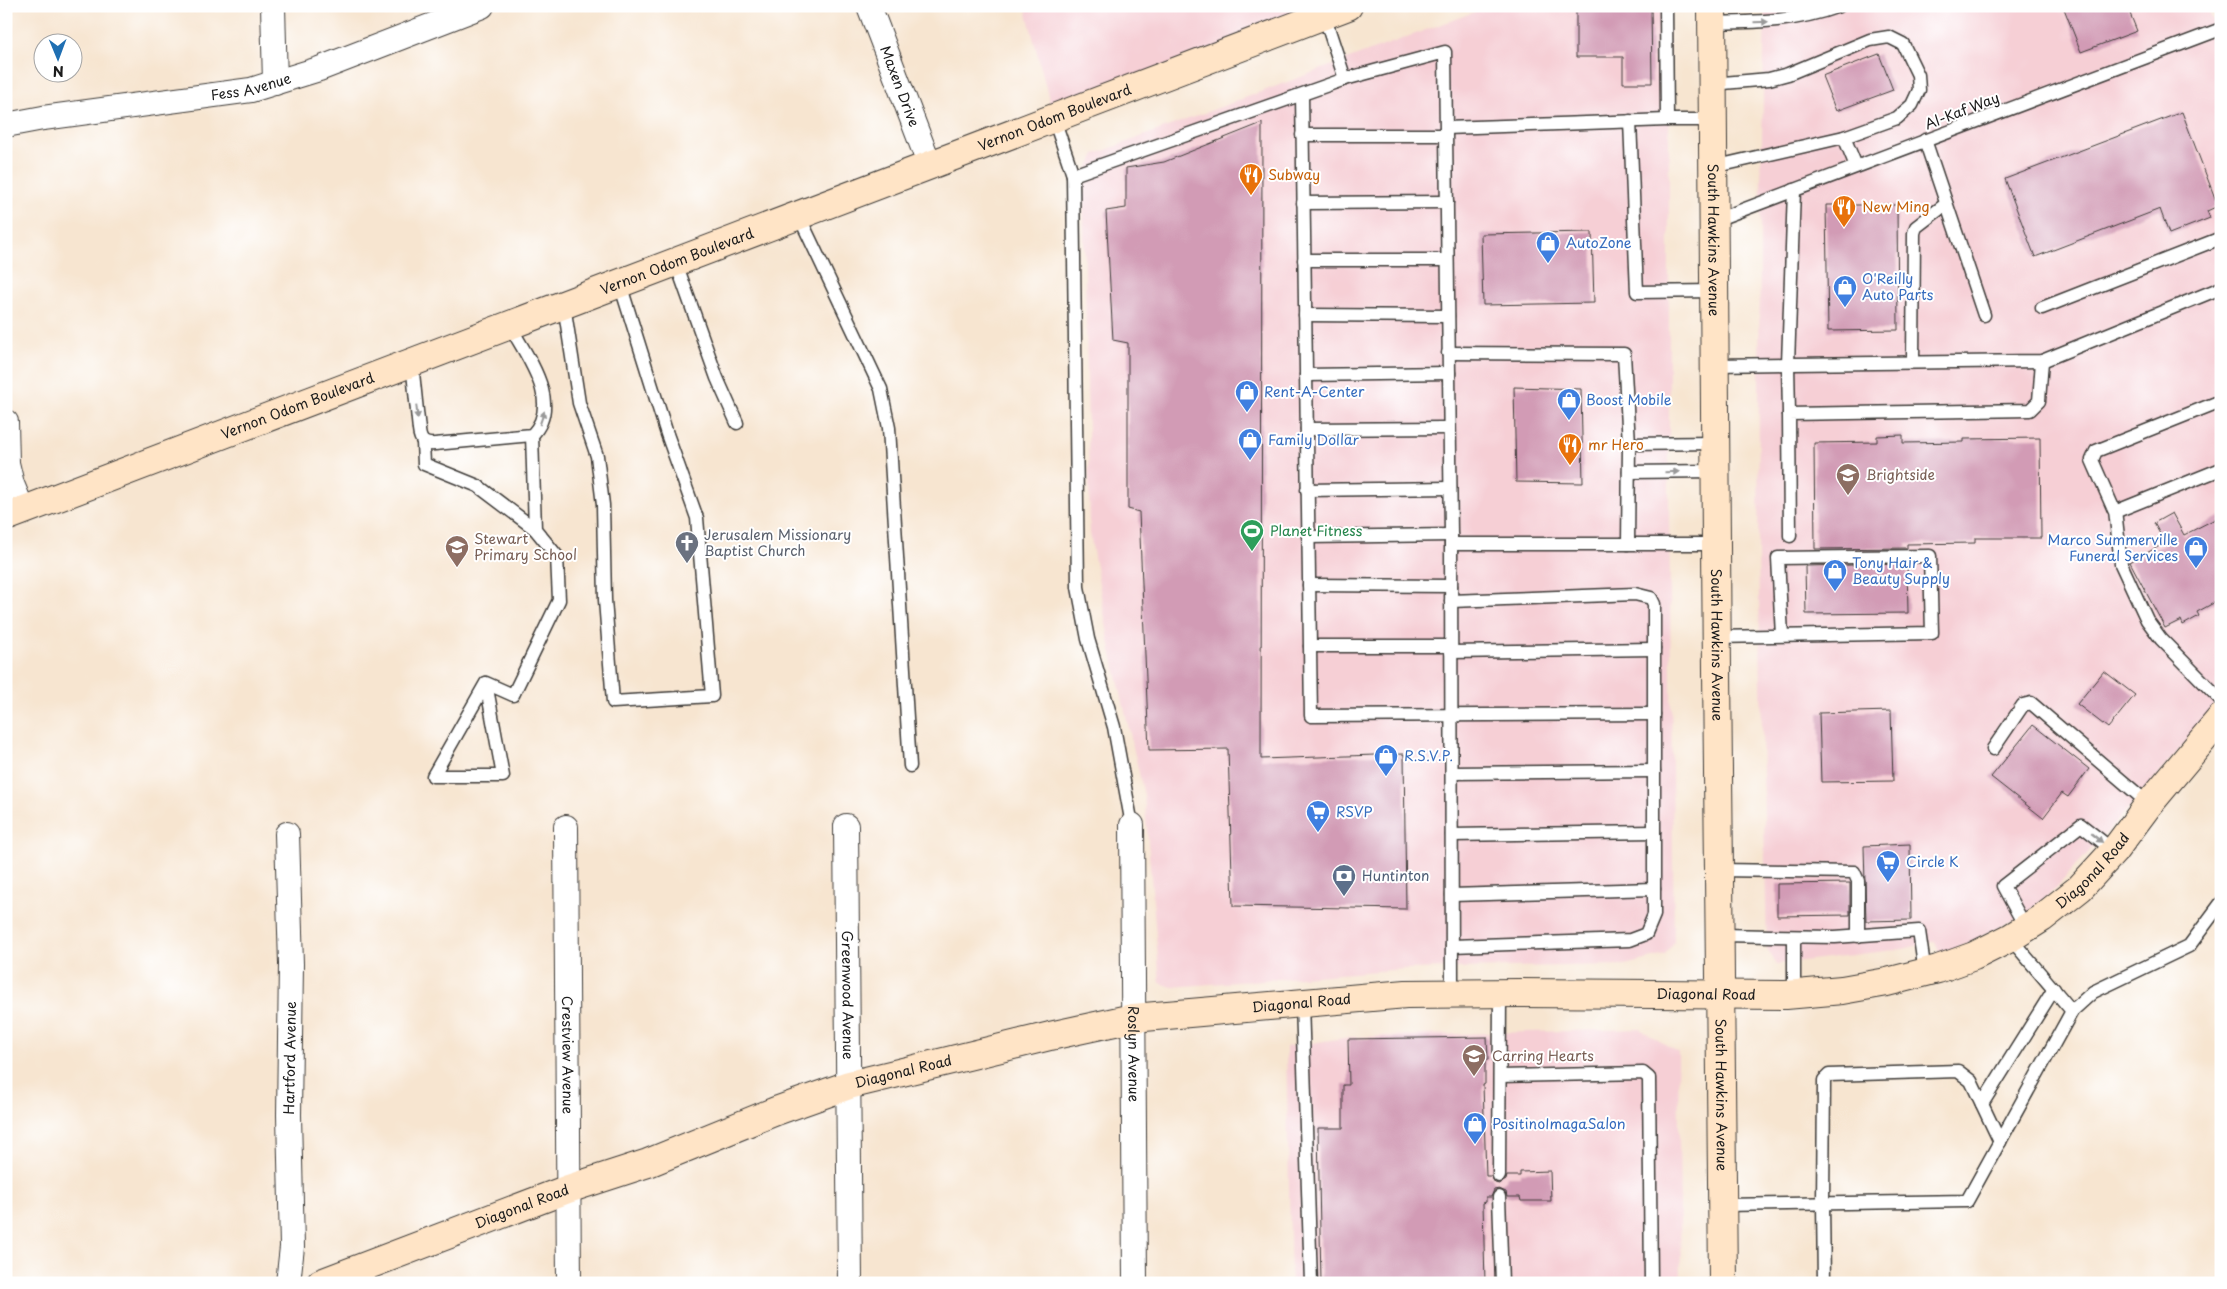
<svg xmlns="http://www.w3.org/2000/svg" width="2227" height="1289" font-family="'Playpen Sans',sans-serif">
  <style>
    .built { fill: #f6cfd5 }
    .building { fill: #d29bb5 }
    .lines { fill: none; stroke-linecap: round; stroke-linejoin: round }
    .lane-casing { stroke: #3d3a37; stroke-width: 15 }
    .street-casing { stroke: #3d3a37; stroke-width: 26 }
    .secondary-casing { stroke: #3d3a37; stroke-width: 30 }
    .lane { stroke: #fff; stroke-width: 12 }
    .street { stroke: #fff; stroke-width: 24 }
    .secondary { stroke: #ffe4c6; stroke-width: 28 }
    .oneway { fill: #999 }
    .labels { text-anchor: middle; stroke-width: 4; stroke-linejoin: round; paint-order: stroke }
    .street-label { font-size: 14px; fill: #1c1c1c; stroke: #fff }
    .food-label { font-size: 14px; fill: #c56008; stroke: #fff; text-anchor: start }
    .shop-label { font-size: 14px; fill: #366cbe; stroke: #fff; text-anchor: start }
    .education-label { font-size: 14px; fill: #785e54; stroke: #fff; text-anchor: start }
    .leisure-label { font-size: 14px; fill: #27864d; stroke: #fff; text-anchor: start }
    .worship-label { font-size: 14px; fill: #5b616d; stroke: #fff; text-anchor: start }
    .service-label { font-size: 14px; fill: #4e5e75; stroke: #fff; text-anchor: start }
  </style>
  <rect width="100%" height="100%" fill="#fff"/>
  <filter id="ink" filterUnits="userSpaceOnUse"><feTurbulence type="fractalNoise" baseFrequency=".02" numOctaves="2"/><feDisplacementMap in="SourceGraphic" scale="10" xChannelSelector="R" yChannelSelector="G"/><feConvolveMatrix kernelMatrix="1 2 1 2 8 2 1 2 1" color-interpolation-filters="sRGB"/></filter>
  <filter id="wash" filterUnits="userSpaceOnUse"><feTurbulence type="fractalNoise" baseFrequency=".0096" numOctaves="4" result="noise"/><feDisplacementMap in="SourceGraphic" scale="20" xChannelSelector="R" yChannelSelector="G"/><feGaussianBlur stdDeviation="1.12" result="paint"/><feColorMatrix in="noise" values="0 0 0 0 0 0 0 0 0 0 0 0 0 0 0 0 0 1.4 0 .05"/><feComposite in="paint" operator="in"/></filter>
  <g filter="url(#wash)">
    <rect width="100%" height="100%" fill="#f7e5d0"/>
    <g class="built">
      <path d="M1025,6H1348L1054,119Z"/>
      <path d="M1490,6H1669V505L1674,942L1665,955L1625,965L1404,969L1172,987L1160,983L1144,795L1109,641L1090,534L1083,178L1095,154Z"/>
      <path d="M1765,6H2207L2211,18L2221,30V706L2209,716L2119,819L2055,889L2030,912L1941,957L1935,941L1903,949L1777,964L1767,950L1758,555L1760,227Z"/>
      <path d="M1640,1029L1678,1052L1681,1283H1291L1286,1047L1350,1037Z"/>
    </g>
    <g id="blocks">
      <g class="building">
        <path d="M1576,6H1651L1652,83H1623V57H1576Z"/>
        <path d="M2063,6H2127L2137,31L2081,52Z"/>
        <path d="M1879,54L1893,90L1836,111L1822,76Z"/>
        <path d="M2182,112L2218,206L2207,211L2210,218L2169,234L2160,209L2035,257L2005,179Z"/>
        <path d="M1262,123L1261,759L1404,754L1406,909L1233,906L1228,749L1149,750L1139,512L1128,509V343L1113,340L1106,211L1126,208V168L1164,162Z"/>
        <path d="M1826,205H1897L1898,330L1828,331Z"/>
        <path d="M1592,232L1594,303L1483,305L1481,234Z"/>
        <path d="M1514,387L1581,389L1583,483L1516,482Z"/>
        <path d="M1903,435V443L1964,442V439L2040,438L2041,538H1975V543L1907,544V548L1815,549L1814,443L1877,442V436Z"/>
        <path d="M2172,513L2184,535L2221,516V599L2197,612L2199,616L2183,625L2181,620L2165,628L2130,562L2165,543L2154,523Z"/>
        <path d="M1907,564L1908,613L1806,614L1805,566Z"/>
        <path d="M2104,671L2135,695L2108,728L2077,704Z"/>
        <path d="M1891,711L1893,781L1821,782L1819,713Z"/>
        <path d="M2033,725L2089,769L2068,797L2062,793L2043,818L1991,777Z"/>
        <path d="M1910,844L1911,920L1866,921L1864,846Z"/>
        <path d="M1850,883V915L1777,916V884Z"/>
        <path d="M1487,1037L1488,1060H1485V1084L1483,1085L1486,1176H1491L1495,1183L1499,1184L1506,1180L1507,1176H1520V1172L1550,1171L1551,1201H1521L1520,1197H1507L1506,1192L1499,1189L1494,1190L1491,1197H1486V1202L1483,1203L1485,1283H1321L1318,1128H1343V1085H1349L1348,1039Z"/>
      </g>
    </g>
  </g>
  <g filter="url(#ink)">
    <use href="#blocks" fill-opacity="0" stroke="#3d3a37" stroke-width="1"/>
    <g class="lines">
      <g class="lane-casing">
        <g id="lane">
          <path d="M1666,6L1667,120"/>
          <path d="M1324,15L1345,79L1445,52L1451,535L1452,994"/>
          <path d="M1712,23C1758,22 1795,22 1839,6"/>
          <path d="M1712,84L1769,79L1788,74L1870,40L1889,37L1903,44L1918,75L1919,90L1912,105L1897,118L1844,137L1713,167"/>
          <path d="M1302,95L1311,716L1654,714"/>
          <path d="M1054,119L1073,175L1345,79"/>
          <path d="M1630,121L1637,292L1714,291"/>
          <path d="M1446,128L1667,120H1713"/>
          <path d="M1302,135H1445"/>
          <path d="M1844,137L1856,166"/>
          <path d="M1925,140L1984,315"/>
          <path d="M1073,175L1078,587L1088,639L1114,727L1132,825"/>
          <path d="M1303,203L1447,202"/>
          <path d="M799,216L881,389L889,428L910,766"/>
          <path d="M1713,221L2221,29"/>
          <path d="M1304,260H1447"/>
          <path d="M676,263L717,378L737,423"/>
          <path d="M564,305L579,403L597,456L603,505L605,600L613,702L712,696L697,518L667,434L620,284"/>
          <path d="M2042,308L2221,238"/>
          <path d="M1305,315L1448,316"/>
          <path d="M1448,353L1624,354L1629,444L1628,544"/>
          <path d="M1913,362L1914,233L1916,227L1946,204"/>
          <path d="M412,363L419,430C420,441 424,445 435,444L532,435C563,403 527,357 510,326"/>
          <path d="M1714,365L2042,361L2221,288"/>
          <path d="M1306,375L1449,373"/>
          <path d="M2221,401L2096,451L2092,460L2114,510L2117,511L2221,469"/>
          <path d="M1789,414L1788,364L1794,190"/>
          <path d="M1307,429L1449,428"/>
          <path d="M423,442L424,464L478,486L535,529"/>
          <path d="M1629,444L1715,443"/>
          <path d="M1629,472L1715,471"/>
          <path d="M1307,490L1450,488"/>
          <path d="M2115,510L2121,564L2147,620L2161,639L2221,700"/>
          <path d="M1790,536L1789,414L2030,410L2039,401L2042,361"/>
          <path d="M1308,537L1451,535"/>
          <path d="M1451,544H1714"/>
          <path d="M1309,585L1451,586"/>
          <path d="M1451,601L1635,594L1651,598L1654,604V915L1646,934L1630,940L1452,946"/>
          <path d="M1715,637L1932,633L1930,556L1778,558L1782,636"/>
          <path d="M1310,646H1451"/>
          <path d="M1451,652L1654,649"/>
          <path d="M486,683L433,776H503L486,683L513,695L559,600L557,556L535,529L532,435"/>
          <path d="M1993,749L2023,705L2031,703L2149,804"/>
          <path d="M1452,773L1654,771"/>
          <path d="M1452,835L1654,832"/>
          <path d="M1719,870L1854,872L1858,881V936"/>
          <path d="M1452,895L1654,889"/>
          <path d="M2026,928L2003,886L2081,825L2114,851"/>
          <path d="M1720,935L1835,937L1919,931L1925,973"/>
          <path d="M1794,937V994"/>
          <path d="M2010,938L2072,1011"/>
          <path d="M1302,1003L1311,1283"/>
          <path d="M1501,1076L1643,1073L1649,1078L1651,1283"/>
          <path d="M1982,1104L2054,989"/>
          <path d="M1499,1176L1500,993"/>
          <path d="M1499,1197L1502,1283"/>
          <path d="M1722,1205L1967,1201L2072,1011L2093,992L2189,946L2221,903"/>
          <path d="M1824,1283L1823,1203L1824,1080L1829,1075L1958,1071L1971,1081L2000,1142"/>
        </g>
      </g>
      <g class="street-casing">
        <g id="street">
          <path d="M273,6L275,83"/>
          <path id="s1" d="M869,6L930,166"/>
          <path id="s2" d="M6,125L43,118L251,90L319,69L482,6"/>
          <path d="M6,422L7,463L12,484L23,511"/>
          <path id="s3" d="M1132,825L1135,1283"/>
          <path id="s4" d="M846,826L850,1283"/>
          <path id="s5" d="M566,827L569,1283"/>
          <path d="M287,834L291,964L289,1115L292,1247L288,1283"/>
        </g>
      </g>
      <g class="secondary-casing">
        <g id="secondary">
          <path id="s6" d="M1712,6C1714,432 1719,857 1723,1283"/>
          <path id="s7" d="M6,517L1348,6"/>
          <path id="s8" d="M321,1283L568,1189L648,1163L776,1111L849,1085L1050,1036L1133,1018L1406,994L1519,993L1786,995L1842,990L1887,982L1938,969L1974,956L2010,938L2042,918L2080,888L2114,851L2149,804L2221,718"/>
        </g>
      </g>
      <use href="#lane" class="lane"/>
      <use href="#street" class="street"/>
      <use href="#secondary" class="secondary"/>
    </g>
    <defs><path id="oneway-solid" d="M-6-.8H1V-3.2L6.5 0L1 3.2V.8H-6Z" transform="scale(1.25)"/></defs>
    <g class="oneway">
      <use href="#oneway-solid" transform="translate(1761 22) rotate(-2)"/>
      <use href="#oneway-solid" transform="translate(417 412) rotate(84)"/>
      <use href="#oneway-solid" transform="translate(542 418) rotate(-71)"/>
      <use href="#oneway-solid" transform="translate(1672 472) rotate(-1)"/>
      <use href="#oneway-solid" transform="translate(2097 838) rotate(39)"/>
    </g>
  </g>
  <defs>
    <g id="restaurant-pin" transform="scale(1.25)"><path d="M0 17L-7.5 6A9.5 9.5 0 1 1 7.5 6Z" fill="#e8710a" stroke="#fff"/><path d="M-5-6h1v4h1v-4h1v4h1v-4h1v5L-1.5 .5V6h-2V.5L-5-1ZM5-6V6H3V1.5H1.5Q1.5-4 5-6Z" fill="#fff"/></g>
    <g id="shop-pin" transform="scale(1.25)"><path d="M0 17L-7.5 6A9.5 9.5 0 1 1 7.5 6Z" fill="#3f7fe0" stroke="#fff"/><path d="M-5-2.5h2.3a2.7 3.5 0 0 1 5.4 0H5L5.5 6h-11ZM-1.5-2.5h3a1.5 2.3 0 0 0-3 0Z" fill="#fff"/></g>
    <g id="school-pin" transform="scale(1.25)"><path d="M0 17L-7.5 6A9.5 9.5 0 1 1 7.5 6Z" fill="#8d6e63" stroke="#fff"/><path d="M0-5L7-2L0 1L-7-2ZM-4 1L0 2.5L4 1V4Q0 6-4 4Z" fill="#fff"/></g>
    <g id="stadium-pin" transform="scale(1.25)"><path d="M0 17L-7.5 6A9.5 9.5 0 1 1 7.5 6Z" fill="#2e9e5b" stroke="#fff"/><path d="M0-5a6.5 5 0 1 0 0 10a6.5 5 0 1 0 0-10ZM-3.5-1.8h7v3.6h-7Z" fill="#fff"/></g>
    <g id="church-pin" transform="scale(1.25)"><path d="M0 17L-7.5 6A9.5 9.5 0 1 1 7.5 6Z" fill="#6b7280" stroke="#fff"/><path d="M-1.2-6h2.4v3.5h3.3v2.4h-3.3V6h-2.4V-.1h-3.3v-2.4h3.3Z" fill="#fff"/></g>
    <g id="supermarket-pin" transform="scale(1.25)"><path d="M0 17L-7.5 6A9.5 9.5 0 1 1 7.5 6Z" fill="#3f7fe0" stroke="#fff"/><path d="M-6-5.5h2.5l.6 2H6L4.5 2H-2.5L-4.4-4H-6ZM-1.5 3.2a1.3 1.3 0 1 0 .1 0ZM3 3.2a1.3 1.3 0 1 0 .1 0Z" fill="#fff"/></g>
    <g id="bank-pin" transform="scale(1.25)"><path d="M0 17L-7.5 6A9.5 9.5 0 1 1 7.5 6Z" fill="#5c6f8a" stroke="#fff"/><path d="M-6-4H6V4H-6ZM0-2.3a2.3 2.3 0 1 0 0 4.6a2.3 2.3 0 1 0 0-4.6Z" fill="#fff"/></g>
  </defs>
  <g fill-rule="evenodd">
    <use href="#restaurant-pin" x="1251" y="175"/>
    <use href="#restaurant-pin" x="1844" y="207"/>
    <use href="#shop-pin" x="1548" y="243"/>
    <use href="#shop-pin" x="1845" y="287"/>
    <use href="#shop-pin" x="1247" y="392"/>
    <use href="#shop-pin" x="1569" y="400"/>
    <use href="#shop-pin" x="1250" y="440"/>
    <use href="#restaurant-pin" x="1570" y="445"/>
    <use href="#school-pin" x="1848" y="475"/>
    <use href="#stadium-pin" x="1252" y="531"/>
    <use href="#church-pin" x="687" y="543"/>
    <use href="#school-pin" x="457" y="547"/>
    <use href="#shop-pin" x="2196" y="548"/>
    <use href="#shop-pin" x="1835" y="571"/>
    <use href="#shop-pin" x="1386" y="756"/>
    <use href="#supermarket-pin" x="1318" y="812"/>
    <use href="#supermarket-pin" x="1888" y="862"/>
    <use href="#bank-pin" x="1344" y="876"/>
    <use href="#school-pin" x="1474" y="1056"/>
    <use href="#shop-pin" x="1475" y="1124"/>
  </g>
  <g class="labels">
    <g class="street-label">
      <text dy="5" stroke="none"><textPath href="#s2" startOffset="248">Fess Avenue</textPath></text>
      <text dy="5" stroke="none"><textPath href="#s1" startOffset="86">Maxen Drive</textPath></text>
      <text transform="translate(1962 111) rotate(-21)" y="5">Al-Kaf Way</text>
      <text dy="5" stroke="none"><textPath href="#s7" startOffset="1122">Vernon Odom Boulevard</textPath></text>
      <text dy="5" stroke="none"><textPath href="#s6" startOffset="234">South Hawkins Avenue</textPath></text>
      <text dy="5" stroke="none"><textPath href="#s7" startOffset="718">Vernon Odom Boulevard</textPath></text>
      <text dy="5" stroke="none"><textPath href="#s7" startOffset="312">Vernon Odom Boulevard</textPath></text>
      <text dy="5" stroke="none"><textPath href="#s6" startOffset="639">South Hawkins Avenue</textPath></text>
      <text dy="5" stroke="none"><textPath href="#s8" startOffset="1850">Diagonal Road</textPath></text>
      <text dy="5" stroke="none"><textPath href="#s4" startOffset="169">Greenwood Avenue</textPath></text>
      <text dy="5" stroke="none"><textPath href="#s8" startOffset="1430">Diagonal Road</textPath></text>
      <text dy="5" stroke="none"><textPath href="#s8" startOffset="1025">Diagonal Road</textPath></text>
      <text dy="5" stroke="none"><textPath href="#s3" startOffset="229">Roslyn Avenue</textPath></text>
      <text dy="5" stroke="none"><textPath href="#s5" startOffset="228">Crestview Avenue</textPath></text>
      <text transform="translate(290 1058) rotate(-89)" y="5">Hartford Avenue</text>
      <text dy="5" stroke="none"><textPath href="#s8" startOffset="620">Diagonal Road</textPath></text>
      <text dy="5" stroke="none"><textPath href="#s6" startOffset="1089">South Hawkins Avenue</textPath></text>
      <text dy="5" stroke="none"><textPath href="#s8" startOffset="215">Diagonal Road</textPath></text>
    </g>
    <g class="food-label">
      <text x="1268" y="180">Subway</text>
      <text x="1862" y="212">New Ming</text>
      <text x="1588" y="450">mr Hero</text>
    </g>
    <g class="shop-label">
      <text x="1566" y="248">AutoZone</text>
      <text x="1862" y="284">O'Reilly<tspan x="1862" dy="16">Auto Parts</tspan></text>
      <text x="1264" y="397">Rent-A-Center</text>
      <text x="1586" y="405">Boost Mobile</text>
      <text x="1268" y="445">Family Dollar</text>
      <text x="2178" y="545" text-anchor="end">Marco Summerville<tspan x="2178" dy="16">Funeral Services</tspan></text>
      <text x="1852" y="568">Tony Hair &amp;<tspan x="1852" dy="16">Beauty Supply</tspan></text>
      <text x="1404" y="761">R.S.V.P.</text>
      <text x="1336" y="817">RSVP</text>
      <text x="1906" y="867">Circle K</text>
      <text x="1492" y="1129">PositinoImagaSalon</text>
    </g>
    <g class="education-label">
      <text x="1866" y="480">Brightside</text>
      <text x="474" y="544">Stewart<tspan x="474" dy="16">Primary School</tspan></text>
      <text x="1492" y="1061">Carring Hearts</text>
    </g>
    <g class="leisure-label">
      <text x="1270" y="536">Planet Fitness</text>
    </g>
    <g class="worship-label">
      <text x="704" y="540">Jerusalem Missionary<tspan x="704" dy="16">Baptist Church</tspan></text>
    </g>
    <g class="service-label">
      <text x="1362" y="881">Huntinton</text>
    </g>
  </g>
  <rect width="2227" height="1289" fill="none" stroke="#fff" stroke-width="25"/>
  <g transform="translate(58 58) rotate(179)"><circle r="24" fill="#ffffff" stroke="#a4a4a4"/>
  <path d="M0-4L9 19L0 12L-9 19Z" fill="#1f6fb2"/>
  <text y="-8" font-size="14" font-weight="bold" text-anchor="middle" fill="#1c1c1c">N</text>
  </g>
</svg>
